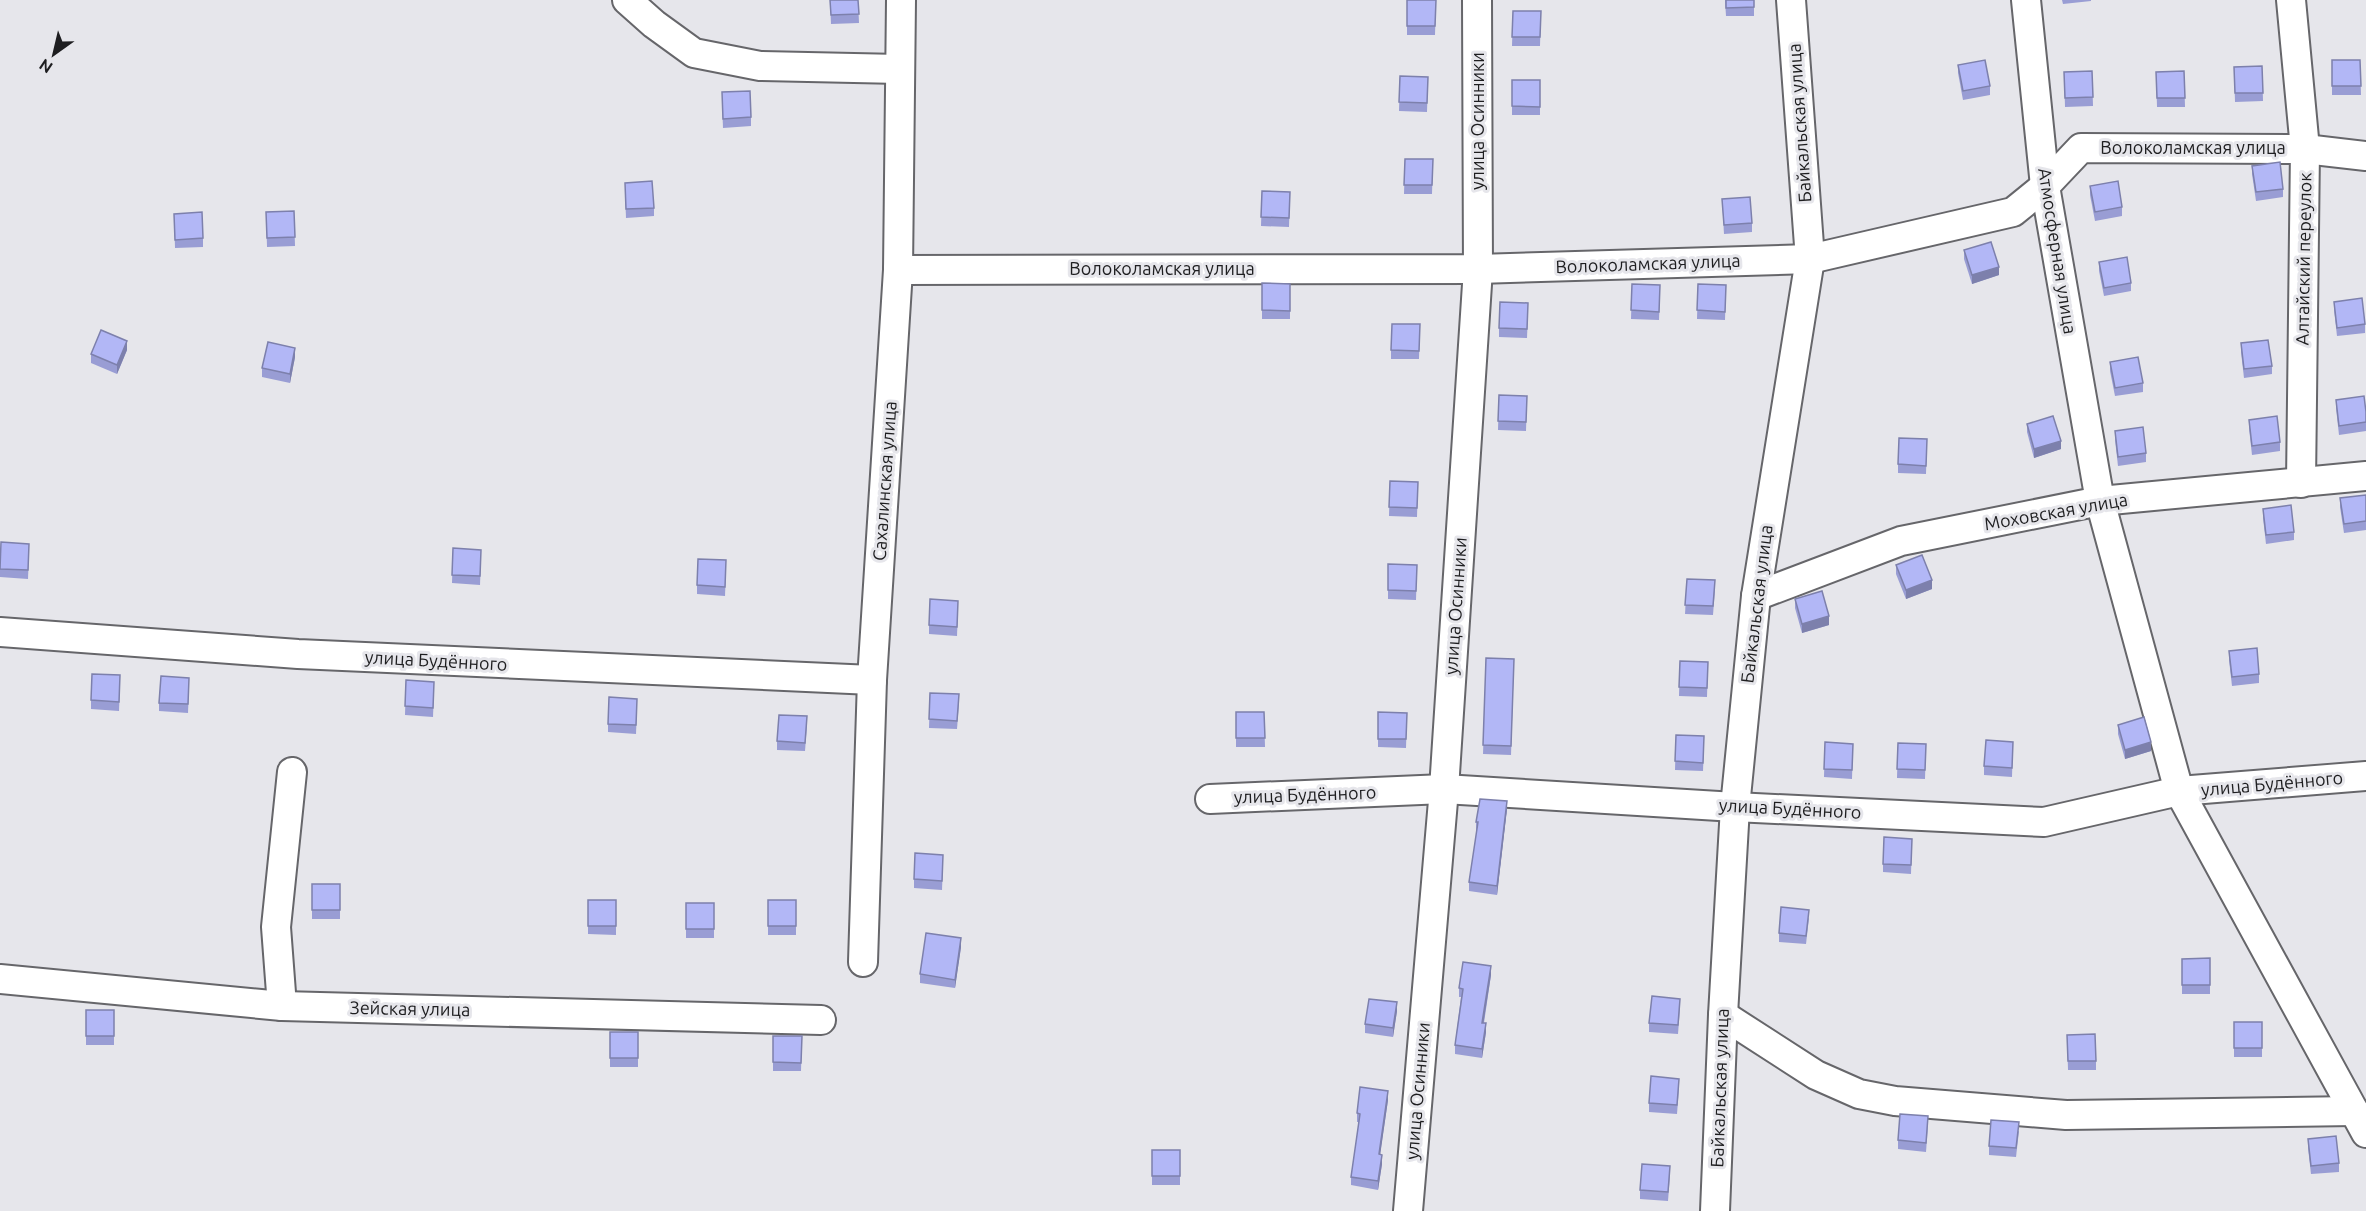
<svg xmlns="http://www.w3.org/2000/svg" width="2366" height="1211" font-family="Ubuntu,sans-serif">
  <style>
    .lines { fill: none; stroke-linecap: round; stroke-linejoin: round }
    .minor-casing { stroke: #66666a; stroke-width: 32 }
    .minor { stroke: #fff; stroke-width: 28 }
    .wall { fill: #999dd4 }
    .shaded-wall { fill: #7d80ac }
    .building { fill: #b2b7f6; stroke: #7d80ac; stroke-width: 1.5 }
    .labels { text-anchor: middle; stroke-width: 6; stroke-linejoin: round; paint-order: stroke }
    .street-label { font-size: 18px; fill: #1e1e20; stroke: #e6e6eb }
  </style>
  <rect width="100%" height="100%" fill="#e6e6eb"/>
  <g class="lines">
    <g class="minor-casing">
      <g id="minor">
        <path d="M627,0L654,24L694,53L760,66L900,69"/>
        <path d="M2026,0L2045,186L2100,501L2179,791L2366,1133"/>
        <path d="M2291,0L2305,149L2301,483"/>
        <path d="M898,270L1478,269L1810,259L2013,212L2045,186L2081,148L2305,149L2366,156"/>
        <path d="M1756,596L1901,541L2100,501L2366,476"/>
        <path d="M0,632L298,654L872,680"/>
        <path d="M1210,799L1444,789L1735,807L2044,822L2179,791L2366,776"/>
        <path d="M863,962L872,680L898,270L901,0"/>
        <path d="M0,979L282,1006L821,1020"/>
        <path d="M282,1006L276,927L292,772"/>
        <path d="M1723,1015L1816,1075L1859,1094L1895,1101L2066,1115L2354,1111"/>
        <path d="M1408,1211L1444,789L1478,269L1477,0"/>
        <path d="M1715,1211L1723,1015L1735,807L1756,596L1810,259L1791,0"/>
      </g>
    </g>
    <use href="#minor" class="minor"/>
  </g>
  <g class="wall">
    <path d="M830,0H858L859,23L831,24Z"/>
    <path d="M1407,0H1436L1435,35H1407Z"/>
    <path d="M1725,0H1754V16H1726Z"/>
    <path d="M2062,0H2091V1L2063,4Z"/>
    <path d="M1513,11H1541L1540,46H1512Z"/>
    <path d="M2332,60H2360L2361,95H2332Z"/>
    <path d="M1958,65L1990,86V95L1963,100L1958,73Z"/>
    <path d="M2262,66L2263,101L2235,102L2234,67Z"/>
    <path d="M2092,71L2093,106L2065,107L2064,72Z"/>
    <path d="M2184,71L2185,107H2157L2156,72Z"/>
    <path d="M1400,76L1428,77L1427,112L1399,111Z"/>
    <path d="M1540,80V115H1512V106Z"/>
    <path d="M722,101L751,117V126L723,128Z"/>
    <path d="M1405,159H1433L1432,194H1404Z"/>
    <path d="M2252,166L2283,189V197L2256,201L2252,174Z"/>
    <path d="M2090,186L2122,207V216L2095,221L2090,195Z"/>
    <path d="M1262,191L1290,192L1289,227L1261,226Z"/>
    <path d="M625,192L654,208V216L626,218Z"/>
    <path d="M1722,199L1752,223V232L1724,234Z"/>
    <path d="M294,211L295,246L267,247L266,212Z"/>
    <path d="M174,214L203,238V247L175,248Z"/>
    <path d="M1964,250L1999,275L1972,284L1964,259Z"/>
    <path d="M2099,262L2131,283V291L2104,296L2099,271Z"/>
    <path d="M1262,283L1290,284V319H1262Z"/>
    <path d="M1632,284L1660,294L1659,320L1631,319Z"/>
    <path d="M1698,284L1726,285L1725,320L1697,319Z"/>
    <path d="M2334,302L2365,324V333L2337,336L2334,310Z"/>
    <path d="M1528,312L1527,338L1499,337V328Z"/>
    <path d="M1420,324L1419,359H1391V350Z"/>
    <path d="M2241,343L2272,366V374L2244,378L2241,352Z"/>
    <path d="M127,350L117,374L91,363V354Z"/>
    <path d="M295,357L290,383L262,377V368Z"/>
    <path d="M2110,362L2143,383V392L2115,396L2110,371Z"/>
    <path d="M1499,395L1527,396L1526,431L1498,430Z"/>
    <path d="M2336,400L2366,412V431L2339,435L2336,408Z"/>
    <path d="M2249,420L2280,442V451L2252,455L2249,428Z"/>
    <path d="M2027,424L2061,449L2034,458L2027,432Z"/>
    <path d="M2115,431L2146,453V462L2118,466L2115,440Z"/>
    <path d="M1927,439L1926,474L1898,473V464Z"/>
    <path d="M1390,481L1418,482L1417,517L1389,516Z"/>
    <path d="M2366,495V530L2344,533L2340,507V498Z"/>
    <path d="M2263,509L2294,532V540L2266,544L2263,518Z"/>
    <path d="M453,548L481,558L480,585L452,583Z"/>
    <path d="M29,553L28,579L0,577V560Z"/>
    <path d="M1388,564L1417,565L1416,600L1388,599Z"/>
    <path d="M1896,565L1932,589L1906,599L1896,574Z"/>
    <path d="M726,569L725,596L697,594V585Z"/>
    <path d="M1687,579L1715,589L1713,615L1685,614Z"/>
    <path d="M1795,599L1829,625L1802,633L1795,608Z"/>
    <path d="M958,609L957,636L929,634V625Z"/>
    <path d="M2229,651L2259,674V683L2232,686L2229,660Z"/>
    <path d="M1486,658L1514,659L1511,755L1483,754Z"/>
    <path d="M1680,661L1708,662L1707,697L1679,696Z"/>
    <path d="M406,680L434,690L433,717L405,715Z"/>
    <path d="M120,684L119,711L91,709V700Z"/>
    <path d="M189,687L188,713L159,711V703Z"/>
    <path d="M930,693L959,703L957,729L929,728Z"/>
    <path d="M637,708L636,734L608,732V724Z"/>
    <path d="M1236,712H1264L1265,747H1236Z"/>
    <path d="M1378,712L1407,713L1406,748L1378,747Z"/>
    <path d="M807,725L805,751L777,750V741Z"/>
    <path d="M2118,725L2151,751L2125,759L2118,734Z"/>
    <path d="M1676,735L1704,745L1703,771L1675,770Z"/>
    <path d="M1825,742L1853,744L1852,779L1824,777Z"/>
    <path d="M2013,742L2012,777L1984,775V766Z"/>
    <path d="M1898,743L1926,744L1925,779L1897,778Z"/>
    <path d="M1507,809L1497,895L1469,891V882L1477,830H1476V822Z"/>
    <path d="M1912,839L1911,874L1883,872V864Z"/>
    <path d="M943,863L942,890L914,888V879Z"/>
    <rect x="312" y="884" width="28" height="35"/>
    <path d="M588,900H616V935L588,934Z"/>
    <rect x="768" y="900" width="28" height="35"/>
    <rect x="686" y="903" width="28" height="35"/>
    <path d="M1809,918L1806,944L1779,942V933Z"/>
    <path d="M961,947L955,988L920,983V974Z"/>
    <path d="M2210,958V994H2182V959Z"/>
    <path d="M1491,975L1484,1023L1486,1032L1482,1058L1455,1054V1045L1461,997H1459V988Z"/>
    <path d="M1680,1008L1678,1034L1649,1032V1023Z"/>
    <rect x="86" y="1010" width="28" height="35"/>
    <path d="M1397,1011L1393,1037L1365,1033V1024Z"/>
    <rect x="2234" y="1022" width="28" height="35"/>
    <rect x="610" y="1032" width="28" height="35"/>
    <path d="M2067,1035L2096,1061V1070H2068Z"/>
    <path d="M773,1036H802L801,1071H773Z"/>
    <path d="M1679,1088L1677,1114L1649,1112V1103Z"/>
    <path d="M1388,1100L1380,1154L1382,1164L1378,1190L1351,1185V1177L1359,1122H1357V1113Z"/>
    <path d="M1928,1125L1926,1152L1898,1149V1140Z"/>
    <path d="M2019,1131L2016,1157L1989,1155V1146Z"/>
    <path d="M2308,1139L2339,1163V1172L2311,1174L2308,1148Z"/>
    <rect x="1152" y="1150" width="28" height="35"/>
    <path d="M1670,1175L1668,1201L1640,1199V1190Z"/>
  </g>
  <g class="shaded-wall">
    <path d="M1999,267V275L1972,284V275Z"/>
    <path d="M127,341V350L117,374V365Z"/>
    <path d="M295,348V357L290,383V374Z"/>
    <path d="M2061,441V449L2034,458V449Z"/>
    <path d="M1932,580V589L1906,599V590Z"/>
    <path d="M1829,616V625L1802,633V624Z"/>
    <path d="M2151,742V751L2125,759V750Z"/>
    <path d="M1507,801V809L1497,895V886Z"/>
    <path d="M961,938V947L955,988V980Z"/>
    <path d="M1491,966V975L1482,1032V1023Z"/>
    <path d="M1397,1002V1011L1393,1037V1028Z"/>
    <path d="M1486,1023V1032L1482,1058V1049Z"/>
    <path d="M1388,1091V1100L1379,1163V1154Z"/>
    <path d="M1382,1155V1164L1378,1190V1181Z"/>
  </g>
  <g class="building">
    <path d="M830,0H858L859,14L831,15Z"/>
    <path d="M1407,0H1436L1435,26H1407Z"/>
    <path d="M1726,0H1754V7L1726,8Z"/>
    <path d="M1513,11H1541L1540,37H1512Z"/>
    <path d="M1985,60L1990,86L1963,91L1958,65Z"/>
    <path d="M2332,60H2360L2361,86H2332Z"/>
    <path d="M2262,66L2263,93H2235L2234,67Z"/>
    <path d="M2092,71L2093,97L2065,98L2064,72Z"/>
    <path d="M2184,71L2185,98H2157L2156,72Z"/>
    <path d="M1400,76L1428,77L1427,103L1399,102Z"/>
    <path d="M1512,80H1540V107L1512,106Z"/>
    <path d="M750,91L751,117L723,119L722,92Z"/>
    <path d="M1405,159H1433L1432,185H1404Z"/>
    <path d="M2280,162L2283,189L2256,192L2252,166Z"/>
    <path d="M652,181L654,208L626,209L625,183Z"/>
    <path d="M2118,181L2122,207L2095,212L2090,186Z"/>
    <path d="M1262,191L1290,192L1289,218L1261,217Z"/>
    <path d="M1750,197L1752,223L1724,225L1722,199Z"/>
    <path d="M294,211L295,237L267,238L266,212Z"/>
    <path d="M202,212L203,238L175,240L174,214Z"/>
    <path d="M1991,242L1999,267L1972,275L1964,250Z"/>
    <path d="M2127,257L2131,283L2104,288L2099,262Z"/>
    <path d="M1262,283L1290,284V311L1262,310Z"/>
    <path d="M1632,284L1660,285L1659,312L1631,310Z"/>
    <path d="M1698,284L1726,285L1725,312L1697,310Z"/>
    <path d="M2362,298L2365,324L2337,328L2334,302Z"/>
    <path d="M1500,302L1528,303L1527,329L1499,328Z"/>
    <path d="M1392,324H1420L1419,351L1391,350Z"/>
    <path d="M101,330L127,341L117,365L91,354Z"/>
    <path d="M2268,340L2272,366L2244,369L2241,343Z"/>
    <path d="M268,342L295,348L290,374L262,368Z"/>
    <path d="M2138,357L2143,383L2115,388L2110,362Z"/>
    <path d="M1499,395L1527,396L1526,422L1498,421Z"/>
    <path d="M2364,396L2366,412V422L2339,426L2336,400Z"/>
    <path d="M2053,416L2061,441L2034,449L2027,424Z"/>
    <path d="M2277,416L2280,442L2252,446L2249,420Z"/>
    <path d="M2143,427L2146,453L2118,457L2115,431Z"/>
    <path d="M1899,438L1927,439L1926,466L1898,464Z"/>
    <path d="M1390,481L1418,482L1417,508L1389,507Z"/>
    <path d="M2366,495V521L2344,524L2340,498Z"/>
    <path d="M2291,505L2294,532L2266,535L2263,509Z"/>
    <path d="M1,542L29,544L28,570L0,569Z"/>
    <path d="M453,548L481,550L480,576L452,575Z"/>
    <path d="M1922,555L1932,580L1906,590L1896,565Z"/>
    <path d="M698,559L726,560L725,587L697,585Z"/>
    <path d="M1388,564L1417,565L1416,591L1388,590Z"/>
    <path d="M1687,579L1715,580L1713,606L1685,605Z"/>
    <path d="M1822,591L1829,616L1802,624L1795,599Z"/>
    <path d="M930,599L958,601L957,627L929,625Z"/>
    <path d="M2257,648L2259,674L2232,677L2229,651Z"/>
    <path d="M1486,658L1514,659L1511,746L1483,745Z"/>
    <path d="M1680,661L1708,662L1707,688L1679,687Z"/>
    <path d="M92,674L120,675L119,702L91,700Z"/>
    <path d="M161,676L189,678L188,704L159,703Z"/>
    <path d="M406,680L434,682L433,708L405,706Z"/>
    <path d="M930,693L959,694L957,721L929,719Z"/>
    <path d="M609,697L637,699L636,725L608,724Z"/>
    <path d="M1236,712H1264L1265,738H1236Z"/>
    <path d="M1378,712L1407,713L1406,739H1378Z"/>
    <path d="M779,715L807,716L805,743L777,741Z"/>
    <path d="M2144,717L2151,742L2125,750L2118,725Z"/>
    <path d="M1676,735L1704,736L1703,763L1675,761Z"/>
    <path d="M1986,740L2013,742L2012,768L1984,766Z"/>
    <path d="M1825,742L1853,744L1852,770L1824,769Z"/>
    <path d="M1898,743L1926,744L1925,770L1897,769Z"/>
    <path d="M1480,799L1507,801L1497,886L1469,882L1478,822H1476Z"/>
    <path d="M1884,837L1912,839L1911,865L1883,864Z"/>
    <path d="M915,853L943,855L942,881L914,879Z"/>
    <rect x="312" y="884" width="28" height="26"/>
    <rect x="588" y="900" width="28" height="26"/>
    <rect x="768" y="900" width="28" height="26"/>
    <rect x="686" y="903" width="28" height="26"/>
    <path d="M1781,907L1809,910L1806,936L1779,933Z"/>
    <path d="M926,933L961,938L955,980L920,974Z"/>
    <path d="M2210,958V985H2182V959Z"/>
    <path d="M1463,962L1491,966L1482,1023H1486L1482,1049L1455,1045L1463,989L1459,988Z"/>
    <path d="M1652,996L1680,999L1678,1025L1649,1023Z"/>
    <path d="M1369,999L1397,1002L1393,1028L1365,1024Z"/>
    <rect x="86" y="1010" width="28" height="26"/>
    <rect x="2234" y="1022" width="28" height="26"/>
    <rect x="610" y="1032" width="28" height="26"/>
    <path d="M2095,1034L2096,1061H2068L2067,1035Z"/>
    <path d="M773,1036H802L801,1063L773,1062Z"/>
    <path d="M1651,1076L1679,1079L1677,1105L1649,1103Z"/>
    <path d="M1360,1087L1388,1091L1379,1154L1382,1155L1378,1181L1351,1177L1360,1114L1357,1113Z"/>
    <path d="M1900,1114L1928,1116L1926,1143L1898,1140Z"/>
    <path d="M1991,1120L2019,1122L2016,1148L1989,1146Z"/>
    <path d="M2336,1136L2339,1163L2311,1166L2308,1139Z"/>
    <rect x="1152" y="1150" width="28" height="26"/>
    <path d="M1642,1164L1670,1166L1668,1192L1640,1190Z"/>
  </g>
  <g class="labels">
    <g class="street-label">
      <text transform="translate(1478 121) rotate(-90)" y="6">улица Осинники</text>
      <text transform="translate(1800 123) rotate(-94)" y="6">Байкальская улица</text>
      <text x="2193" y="154">Волоколамская улица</text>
      <text transform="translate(2057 251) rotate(81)" y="6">Атмосферная улица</text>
      <text transform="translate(2304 259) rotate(-89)" y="6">Алтайский переулок</text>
      <text transform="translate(1648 264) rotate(-2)" y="6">Волоколамская улица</text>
      <text x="1162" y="275">Волоколамская улица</text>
      <text transform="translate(885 481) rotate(-86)" y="6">Сахалинская улица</text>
      <text transform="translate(2056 512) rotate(-10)" y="6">Моховская улица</text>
      <text transform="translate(1757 604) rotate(-83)" y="6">Байкальская улица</text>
      <text transform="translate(1456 606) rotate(-86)" y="6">улица Осинники</text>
      <text transform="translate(436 661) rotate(3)" y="6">улица Будённого</text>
      <text transform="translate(2272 784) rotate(-5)" y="6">улица Будённого</text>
      <text transform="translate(1305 795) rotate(-2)" y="6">улица Будённого</text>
      <text transform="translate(1790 809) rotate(3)" y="6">улица Будённого</text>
      <text transform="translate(410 1009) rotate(1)" y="6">Зейская улица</text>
      <text transform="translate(1720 1088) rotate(-88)" y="6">Байкальская улица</text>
      <text transform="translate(1418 1091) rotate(-85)" y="6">улица Осинники</text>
    </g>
  </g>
  <g transform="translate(54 54) rotate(214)" stroke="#e6e6eb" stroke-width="4.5" paint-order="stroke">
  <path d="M0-4.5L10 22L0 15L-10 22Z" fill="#1e1e20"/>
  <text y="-9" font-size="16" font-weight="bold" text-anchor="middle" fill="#1e1e20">N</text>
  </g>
</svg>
